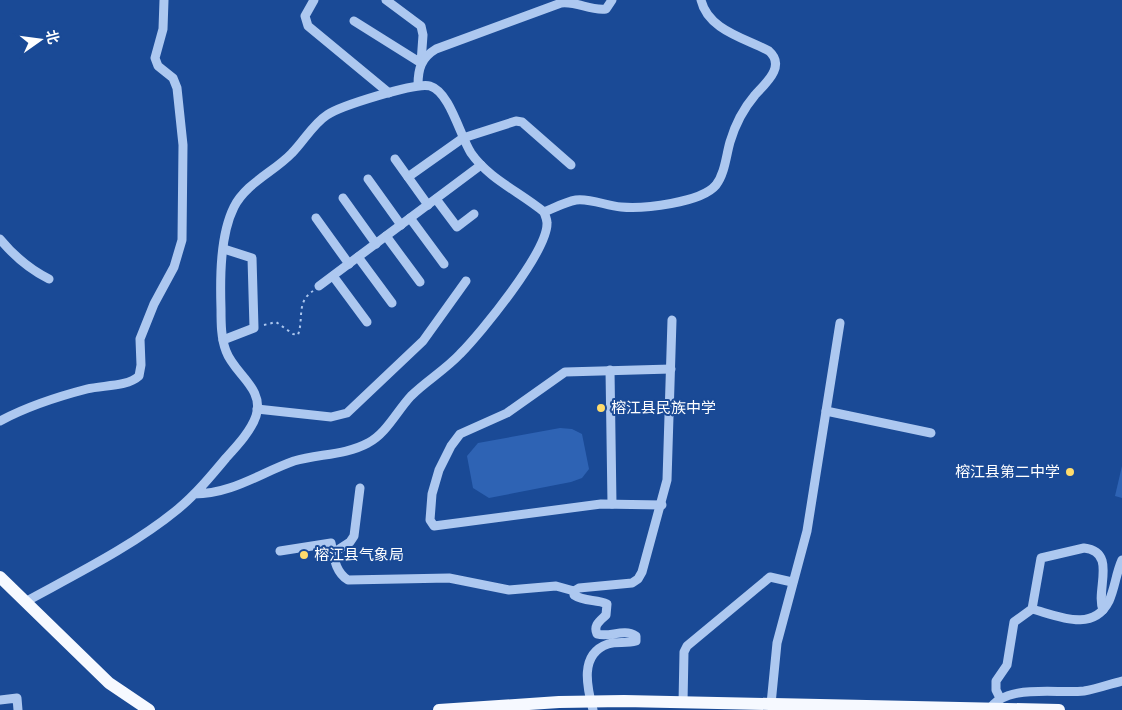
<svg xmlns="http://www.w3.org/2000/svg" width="1122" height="710" font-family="'Titillium Web','Noto Sans SC',sans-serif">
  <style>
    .garden { fill: #2e63b4 }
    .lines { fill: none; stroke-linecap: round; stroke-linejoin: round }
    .path { stroke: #adc8f0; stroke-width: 2; stroke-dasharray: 2.5 4; stroke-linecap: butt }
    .minor { stroke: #adc8f0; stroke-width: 9 }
    .major { stroke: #f6f9ff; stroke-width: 12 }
    .poi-dot { fill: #ffdc6c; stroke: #1a4a96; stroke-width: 2 }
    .labels { text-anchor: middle; stroke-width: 4; stroke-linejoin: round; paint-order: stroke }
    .poi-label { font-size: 15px; fill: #fff; stroke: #1a4a96; text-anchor: start }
  </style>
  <rect width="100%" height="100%" fill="#1a4a96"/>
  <g class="garden">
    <path d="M560,428L572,429L582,434L589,469L582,478L571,482L489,498L473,488L467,456L478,443Z"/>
    <path d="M1122,466V498L1115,496Z"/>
  </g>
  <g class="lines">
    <path class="path" d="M264,325L276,322L293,334L298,335C304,318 296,302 313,291"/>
    <g class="minor">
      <path d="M314,0L305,16L308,26L389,93"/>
      <path d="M354,21L421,63L423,35L421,26L386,0"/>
      <path d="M418,85C418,69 421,58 436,49L561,3C577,1 590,11 606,9L612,0"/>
      <path d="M395,159L428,205"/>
      <path d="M408,177L463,138L516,121L522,122L571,165"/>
      <path d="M368,179L401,225"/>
      <path d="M343,198L376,244"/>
      <path d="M436,199L457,227L474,214"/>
      <path d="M544,212C554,208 565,202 576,200C590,198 607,206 621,207C643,209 701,203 716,185C725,173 726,156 730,142C735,125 744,108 755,95C766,83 786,66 769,51C745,38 708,30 701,0"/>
      <path d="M316,218L349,264"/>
      <path d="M410,218L444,264"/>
      <path d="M386,236L420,282"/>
      <path d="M0,239C14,256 29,269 49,279"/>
      <path d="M358,257L392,303"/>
      <path d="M333,276L367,322"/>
      <path d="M319,286L481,165"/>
      <path d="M223,340L254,328L252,258L224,249"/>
      <path d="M610,370L612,504"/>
      <path d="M257,409L331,417L347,413L423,341L466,281"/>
      <path d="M826,411L931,433"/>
      <path d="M0,421C28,406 56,397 87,389C103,385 127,387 139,376L141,365L140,339L154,304L174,267L182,240L183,145L177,88L173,78L158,66L155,58L163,29L164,0"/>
      <path d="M662,505L601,504L434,526L430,520L432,494L439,470L451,446L460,434L507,413L565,372L671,369"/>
      <path d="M280,551L331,543C334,557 335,572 348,580L449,578L509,590L556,586L574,591"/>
      <path d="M333,553L350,542L354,536L360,488"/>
      <path d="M25,602C76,574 133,546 178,509C196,494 211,476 226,458C237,446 251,431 256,416C265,388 234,374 226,351C221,338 221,323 221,309C220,278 220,235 234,207C246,183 274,172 292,153C304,141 313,124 327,115C340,106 416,82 430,86C450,92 460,136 471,153C489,179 520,192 544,212C545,215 547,219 547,223C548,251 481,333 460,354C445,370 426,381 411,396C397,411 386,434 368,443C346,455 318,454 294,461C260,473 232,494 194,494"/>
      <path d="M1032,609C1058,616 1093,633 1109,601C1115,588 1116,573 1122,560"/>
      <path d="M1000,698L996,690V681L1007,665L1014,622L1032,609L1041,558L1084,548C1118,552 1095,590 1103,610"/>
      <path d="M0,700L17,698L18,710"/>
      <path d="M683,703L684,652L687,646L770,577L792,582"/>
      <path d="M771,704L777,643L807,531L840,323"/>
      <path d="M593,710C587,687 579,654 608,644C617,641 626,644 636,641V636C623,628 610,638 597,634C593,625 600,621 606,615L607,604C597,599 584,602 574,595V591L579,588L632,583L638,579L642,572L667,480L672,320"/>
      <path d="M989,710C1005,683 1056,694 1084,691C1097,689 1110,684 1122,681"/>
    </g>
    <g class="major">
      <path d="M0,577L109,683L149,710"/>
      <path d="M439,710L559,702L624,701L1059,710"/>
    </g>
  </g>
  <g class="poi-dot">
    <circle cx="601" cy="408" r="5"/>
    <circle cx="1070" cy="472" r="5"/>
    <circle cx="304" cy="555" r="5"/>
  </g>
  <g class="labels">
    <g class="poi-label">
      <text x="611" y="413">榕江县民族中学</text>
      <text x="1060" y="477" text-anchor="end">榕江县第二中学</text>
      <text x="314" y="560">榕江县气象局</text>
    </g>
  </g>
  <g transform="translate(40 40) rotate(76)" stroke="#1a4a96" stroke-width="4" paint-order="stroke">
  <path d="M0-4L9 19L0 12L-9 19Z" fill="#ffffff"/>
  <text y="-8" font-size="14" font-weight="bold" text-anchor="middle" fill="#ffffff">北</text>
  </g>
</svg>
